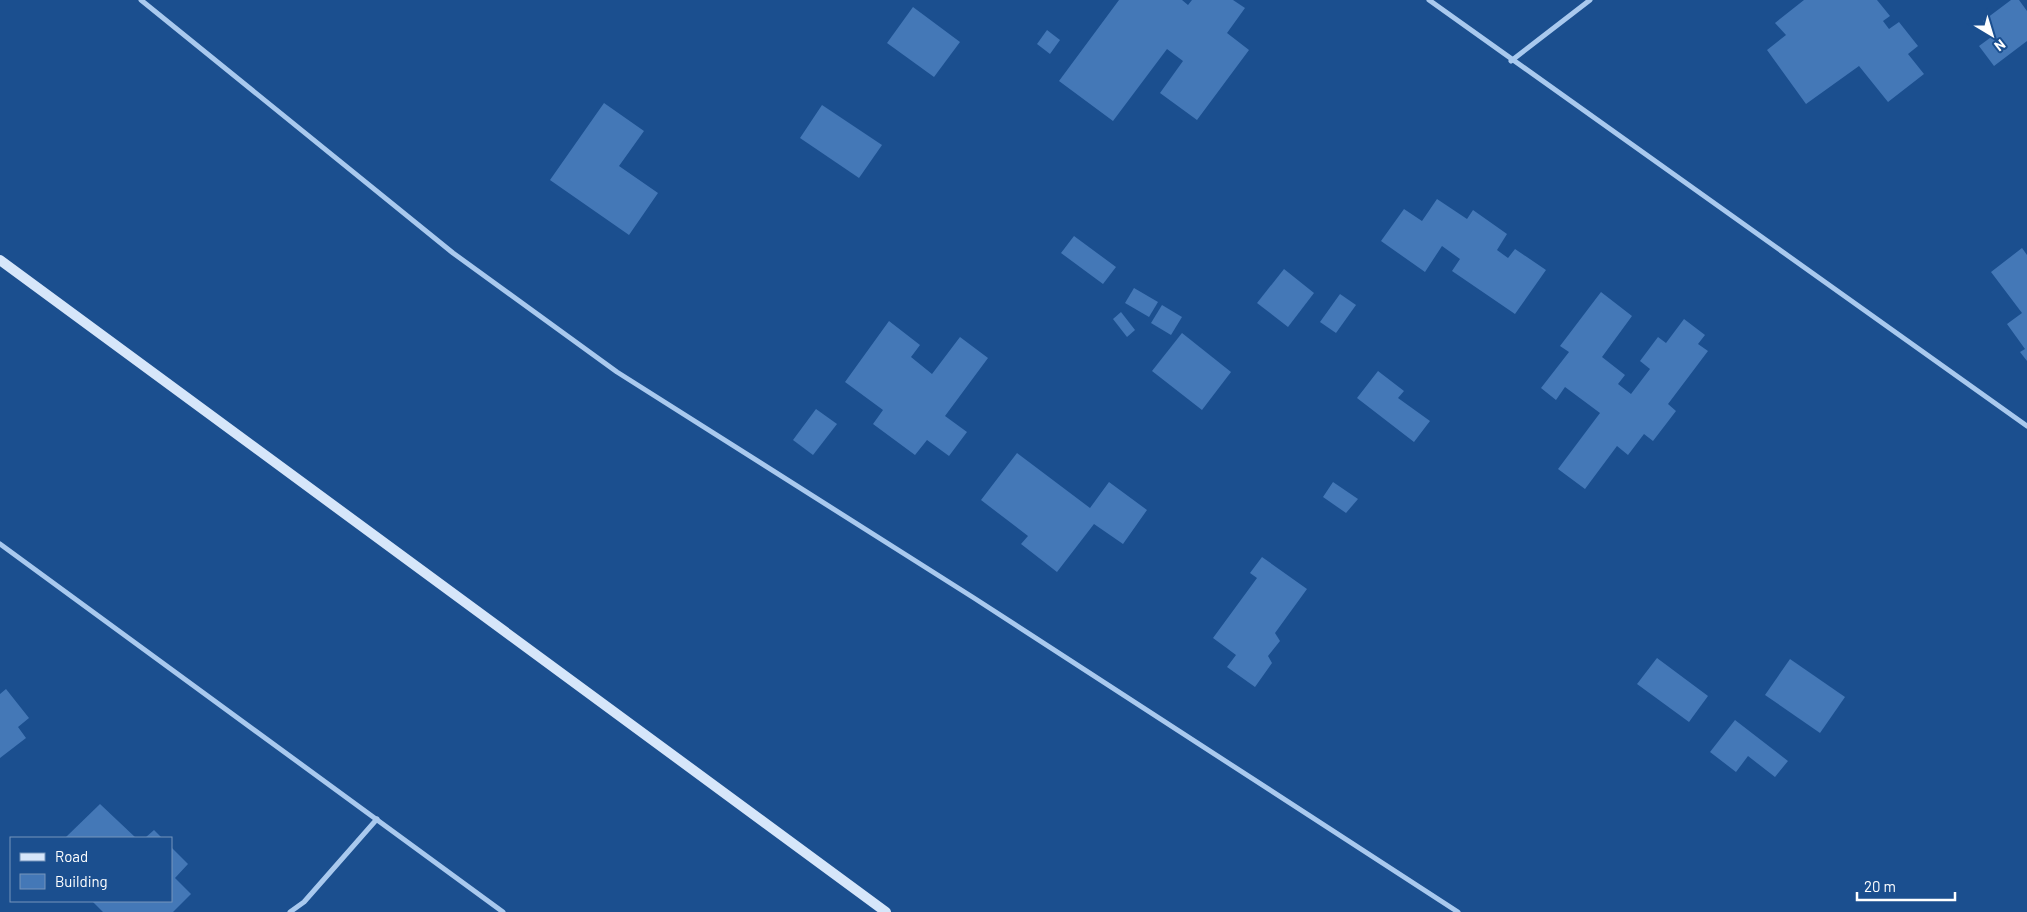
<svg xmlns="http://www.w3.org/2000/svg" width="2027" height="912" font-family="Barlow,sans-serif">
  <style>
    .building { fill: #4478b7 }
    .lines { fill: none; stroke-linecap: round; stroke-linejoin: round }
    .street { stroke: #a9c9ee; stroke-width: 5 }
    .secondary { stroke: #d6e6fa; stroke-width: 10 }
  </style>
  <rect width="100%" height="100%" fill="#1b4f8f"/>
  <g class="building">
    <path d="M1119,0H1182L1188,5L1192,0H1233L1245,8L1227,33L1249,50L1197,120L1160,93L1183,61L1167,49L1113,121L1059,81Z"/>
    <path d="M1804,0H1877L1890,16L1883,21L1889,29L1899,22L1918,46L1908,54L1924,74L1888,102L1859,66L1806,104L1767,50L1786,35L1775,23Z"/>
    <path d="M2011,0H2019L2027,11V41L1994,66L1979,46L1994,35L1983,21Z"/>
    <path d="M913,7L960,42L934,77L887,43Z"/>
    <path d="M1047,30L1060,40L1050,54L1037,44Z"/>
    <path d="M604,103L644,131L619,166L658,193L629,235L550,180Z"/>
    <path d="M822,105L882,145L859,178L800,138Z"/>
    <path d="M1437,199L1467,219L1473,210L1507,234L1497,250L1508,258L1515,249L1546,270L1515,314L1452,271L1460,259L1442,246L1425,272L1381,241L1404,209L1422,221Z"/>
    <path d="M1074,236L1116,267L1103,284L1061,253Z"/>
    <path d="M2022,248L2027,255V361L2020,352L2025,349L2007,324L2022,313L1991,272Z"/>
    <path d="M1284,269L1314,293L1288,327L1257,303Z"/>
    <path d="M1134,288L1158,302L1149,317L1125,303Z"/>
    <path d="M1601,292L1632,316L1602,357L1625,375L1618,384L1631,394L1650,369L1640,361L1658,337L1666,343L1684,319L1705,335L1698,344L1708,351L1668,404L1676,411L1653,441L1644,434L1628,455L1617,446L1585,489L1558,469L1600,413L1565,387L1556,400L1541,388L1569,352L1560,346Z"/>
    <path d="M1340,294L1356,305L1336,333L1320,322Z"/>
    <path d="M1162,305L1182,317L1171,335L1151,323Z"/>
    <path d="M1121,312L1135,330L1127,337L1113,319Z"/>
    <path d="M889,321L920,345L911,357L932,374L960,337L988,358L945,416L967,432L949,456L927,440L915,455L873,424L883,410L845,382Z"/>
    <path d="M1182,333L1231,372L1202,410L1152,371Z"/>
    <path d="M1378,371L1404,391L1398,398L1430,421L1414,442L1357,398Z"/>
    <path d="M816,409L837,424L813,455L793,440Z"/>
    <path d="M1017,453L1090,508L1109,482L1147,510L1123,544L1094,524L1057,572L1021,544L1028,536L981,500Z"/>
    <path d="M1333,482L1358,499L1346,513L1323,497Z"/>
    <path d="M1262,557L1307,589L1275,633L1280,641L1268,656L1272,663L1255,687L1227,667L1236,655L1213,638L1257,578L1250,573Z"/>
    <path d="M1657,658L1708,696L1689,722L1637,684Z"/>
    <path d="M1790,659L1845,697L1820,733L1765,695Z"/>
    <path d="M6,689L29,718L18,727L26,738L0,758V694Z"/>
    <path d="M1735,720L1788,761L1775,777L1748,756L1736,772L1710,752Z"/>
    <path d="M100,804L136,838H65Z"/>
    <path d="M154,830L162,838H145Z"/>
    <path d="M171,847L188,864L175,878L191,894L173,912H103L92,901H171Z"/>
  </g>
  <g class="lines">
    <g class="street">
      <path d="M141,0L453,253L617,372L974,598L1458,912"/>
      <path d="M1429,0L2027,426"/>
      <path d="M1511,61L1590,0"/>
      <path d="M0,544L503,912"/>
      <path d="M290,912L304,902L377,819"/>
    </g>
    <path class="secondary" d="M0,260L886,912"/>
  </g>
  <rect x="10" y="837" width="162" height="65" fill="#1b4f8f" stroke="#7695bc"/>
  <rect x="20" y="853" width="25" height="8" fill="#d6e6fa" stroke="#7695bc"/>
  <text x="55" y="862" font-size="15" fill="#ffffff">Road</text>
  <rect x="20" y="874" width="25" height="15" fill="#4478b7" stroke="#7695bc"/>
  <text x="55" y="887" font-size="15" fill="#ffffff">Building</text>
  <g transform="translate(1992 35) rotate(142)" stroke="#1b4f8f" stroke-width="4" paint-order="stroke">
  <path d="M0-4L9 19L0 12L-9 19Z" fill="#ffffff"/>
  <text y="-8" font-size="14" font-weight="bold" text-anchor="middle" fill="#ffffff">N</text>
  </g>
  <path d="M1857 892v8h98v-8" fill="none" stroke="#ffffff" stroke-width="2.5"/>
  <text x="1864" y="892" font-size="15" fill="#ffffff" stroke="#1b4f8f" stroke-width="4" paint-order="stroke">20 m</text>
</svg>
